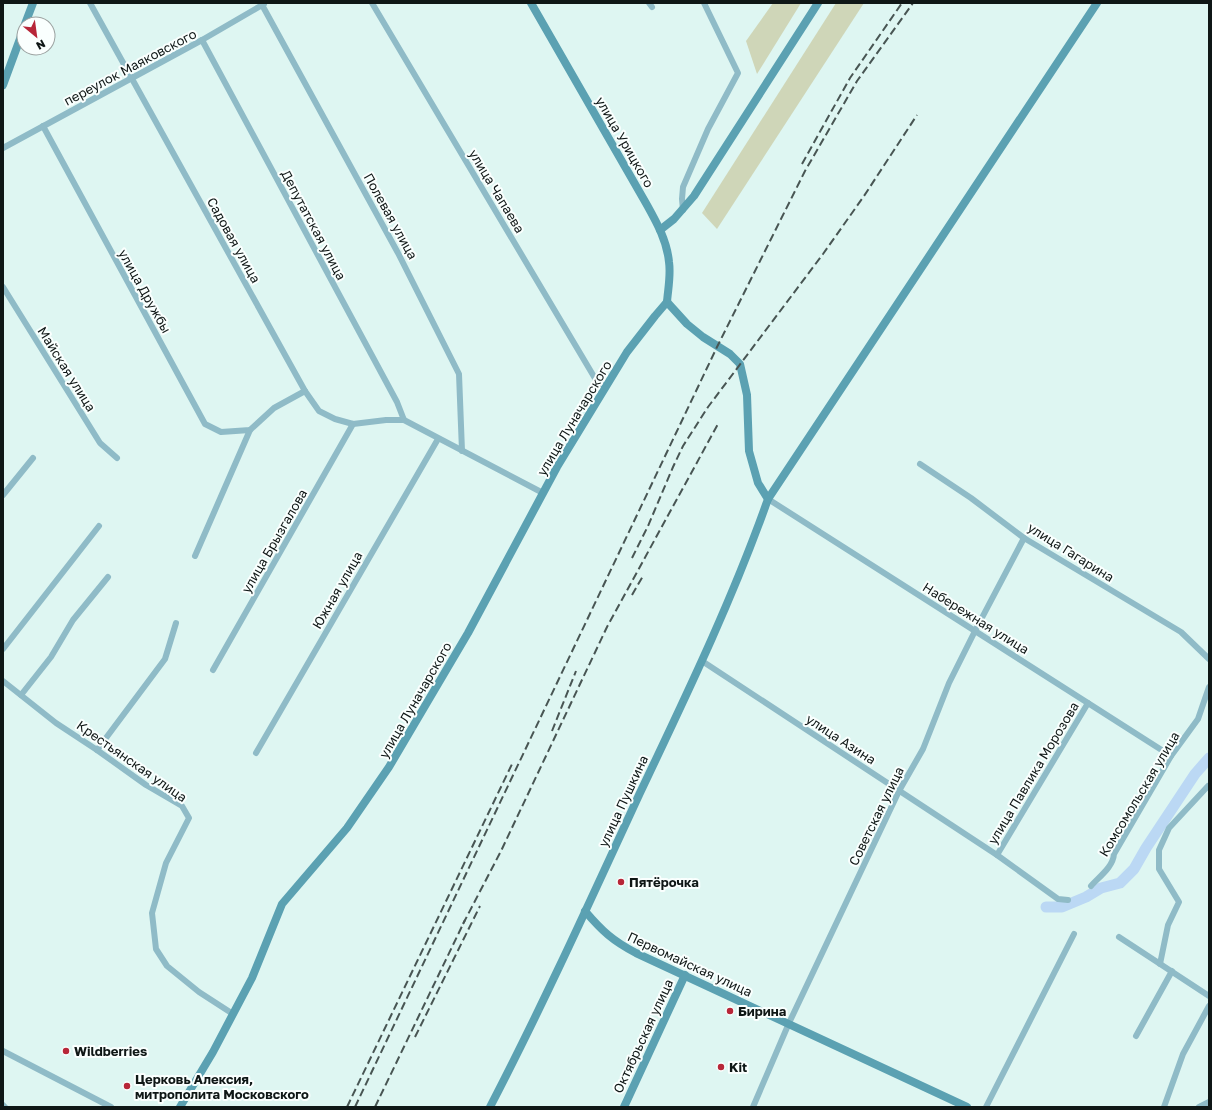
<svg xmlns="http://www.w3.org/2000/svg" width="1212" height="1110" font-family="'Golos Text',sans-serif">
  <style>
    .green { fill: #cfd6b8 }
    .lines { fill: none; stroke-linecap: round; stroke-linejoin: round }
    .river { stroke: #bbd8f4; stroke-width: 11 }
    .street { stroke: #8fbbc7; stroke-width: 6 }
    .secondary { stroke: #5ba1b2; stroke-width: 8 }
    .rail { stroke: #485553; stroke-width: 2; stroke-dasharray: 8 4; stroke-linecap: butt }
    .poi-dot { fill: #b72638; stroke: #fafffe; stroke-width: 1.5 }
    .labels { text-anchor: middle; stroke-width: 4; stroke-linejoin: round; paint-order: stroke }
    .street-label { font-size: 13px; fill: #0f1716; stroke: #fafffe }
    .poi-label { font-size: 13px; font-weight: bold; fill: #0f1716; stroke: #fafffe; text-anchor: start }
  </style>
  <rect width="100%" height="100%" fill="#def6f2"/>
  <g class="green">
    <path d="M773,3H801L757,74L746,41Z"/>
    <path d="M836,3H864L717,229L702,213Z"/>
  </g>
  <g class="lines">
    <path class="river" d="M1046,907H1062L1086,897L1101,888L1120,883L1134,869L1146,848L1195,774L1209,758"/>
    <g class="street">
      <path d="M90,3L305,391L319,411L335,419L353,424L386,420H404L543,493"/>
      <path d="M261,3L398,253L459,374L462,451"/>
      <path d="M372,3L596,380L605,387"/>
      <path d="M649,3L652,7"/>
      <path d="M202,40L397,402L404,420"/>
      <path d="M43,126L205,424L221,432L250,430L274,408L305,391"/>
      <path d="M3,148L202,40L264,4"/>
      <path d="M683,210L682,199L683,187L708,129L738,73L704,3"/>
      <path d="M3,287L100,443L117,458"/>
      <path d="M920,464L971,498L1024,538L1181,632L1209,659"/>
      <path d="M3,495L33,458"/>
      <path d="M768,499L1171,756"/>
      <path d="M195,556L250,430"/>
      <path d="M3,649L99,526"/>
      <path d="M702,661L997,855L1058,899L1068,900"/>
      <path d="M213,670L353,424"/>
      <path d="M3,681L56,723L97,750L146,785L182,806L189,818L166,863L152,913L156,949L167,966L199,992L233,1014"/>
      <path d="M21,695L51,657L73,620L108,577"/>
      <path d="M97,750L165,659L176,623"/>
      <path d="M256,753L438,439"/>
      <path d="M997,855L1088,703"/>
      <path d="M1091,886C1100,876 1113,867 1114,854L1171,756L1198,719L1209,687"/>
      <path d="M1119,937L1209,996"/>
      <path d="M1160,964L1168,925L1179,902L1159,869V850L1169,828L1208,786"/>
      <path d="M1136,1036L1172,971"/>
      <path d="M3,1051L111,1107"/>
      <path d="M3,1105L5,1107"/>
      <path d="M753,1107L789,1023L899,791L923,749L949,683L975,631L1024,538"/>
      <path d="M986,1107L1074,934"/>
      <path d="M1164,1107L1183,1054L1209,1006"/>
      <path d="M1199,1107L1209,1102"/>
    </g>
    <g class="secondary">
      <path d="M531,3L647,205C657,223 667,241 669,262C671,275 668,289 667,302"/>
      <path d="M25,24L33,3"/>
      <path d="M3,85L24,28"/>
      <path d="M660,230L674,219L694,196L818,3"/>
      <path d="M667,302L687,324L703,337L730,354L740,364L747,395L749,451L758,483L768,499"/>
      <path d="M585,911C602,931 613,941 636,953L967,1107"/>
      <path d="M180,1107L213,1052L252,978L282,904L347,828L389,767L468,633L557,467L627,352L655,316L667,302"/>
      <path d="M490,1107C543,1005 591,899 639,795C685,698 732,601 768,499L1097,3"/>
      <path d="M624,1107L685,975"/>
    </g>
    <g class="rail">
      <path d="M802,164L850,78L902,3"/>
      <path d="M632,558L648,526L673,467L683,446L708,407L823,254L864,196L917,115"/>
      <path d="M632,595L643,576"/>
      <path d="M552,731L576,671"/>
      <path d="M463,924L501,851L607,627L718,424"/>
      <path d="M415,1037L480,906"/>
      <path d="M347,1107L513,762"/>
      <path d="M355,1107L717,347L805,171L857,81L913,3"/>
      <path d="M375,1107L465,920"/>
    </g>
  </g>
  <g class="poi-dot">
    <circle cx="621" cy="882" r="4"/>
    <circle cx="730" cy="1011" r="4"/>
    <circle cx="66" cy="1051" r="4"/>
    <circle cx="721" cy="1067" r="4"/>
    <circle cx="127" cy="1086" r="4"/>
  </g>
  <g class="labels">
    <g class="street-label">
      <text transform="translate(130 67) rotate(-28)" y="5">переулок Маяковского</text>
      <text transform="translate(625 142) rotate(60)" y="5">улица Урицкого</text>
      <text transform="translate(497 191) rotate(59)" y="5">улица Чапаева</text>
      <text transform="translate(391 216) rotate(61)" y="5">Полевая улица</text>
      <text transform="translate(314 225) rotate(62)" y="5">Депутатская улица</text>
      <text transform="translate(234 240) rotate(61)" y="5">Садовая улица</text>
      <text transform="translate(145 291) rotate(61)" y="5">улица Дружбы</text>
      <text transform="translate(67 369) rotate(58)" y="5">Майская улица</text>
      <text transform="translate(574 418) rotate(-59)" y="5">улица Луначарского</text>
      <text transform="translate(274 541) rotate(-60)" y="5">улица Брызгалова</text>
      <text transform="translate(1071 552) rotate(32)" y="5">улица Гагарина</text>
      <text transform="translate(337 590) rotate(-60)" y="5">Южная улица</text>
      <text transform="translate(976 618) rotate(32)" y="5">Набережная улица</text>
      <text transform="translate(415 700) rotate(-60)" y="5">улица Луначарского</text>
      <text transform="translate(841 739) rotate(33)" y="5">улица Азина</text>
      <text transform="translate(132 761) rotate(35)" y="5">Крестьянская улица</text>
      <text transform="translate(1033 773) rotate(-59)" y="5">улица Павлика Морозова</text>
      <text transform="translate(1139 794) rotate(-59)" y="5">Комсомольская улица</text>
      <text transform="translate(623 801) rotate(-65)" y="5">улица Пушкина</text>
      <text transform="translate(876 816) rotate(-64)" y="5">Советская улица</text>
      <text transform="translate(690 964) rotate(25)" y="5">Первомайская улица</text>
      <text transform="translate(643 1036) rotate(-65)" y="5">Октябрьская улица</text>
    </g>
    <g class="poi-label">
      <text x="629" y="887">Пятёрочка</text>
      <text x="738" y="1016">Бирина</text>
      <text x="74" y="1056">Wildberries</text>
      <text x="729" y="1072">Kit</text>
      <text x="135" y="1084">Церковь Алексия,<tspan x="135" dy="15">митрополита Московского</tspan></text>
    </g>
  </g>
  <rect width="1212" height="1110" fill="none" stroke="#0f1716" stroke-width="8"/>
  <g transform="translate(36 36) rotate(151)"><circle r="19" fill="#fafffe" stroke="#9ca2a1"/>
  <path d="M0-3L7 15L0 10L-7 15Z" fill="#b72638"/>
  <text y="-6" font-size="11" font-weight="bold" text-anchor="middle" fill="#0f1716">N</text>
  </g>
</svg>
